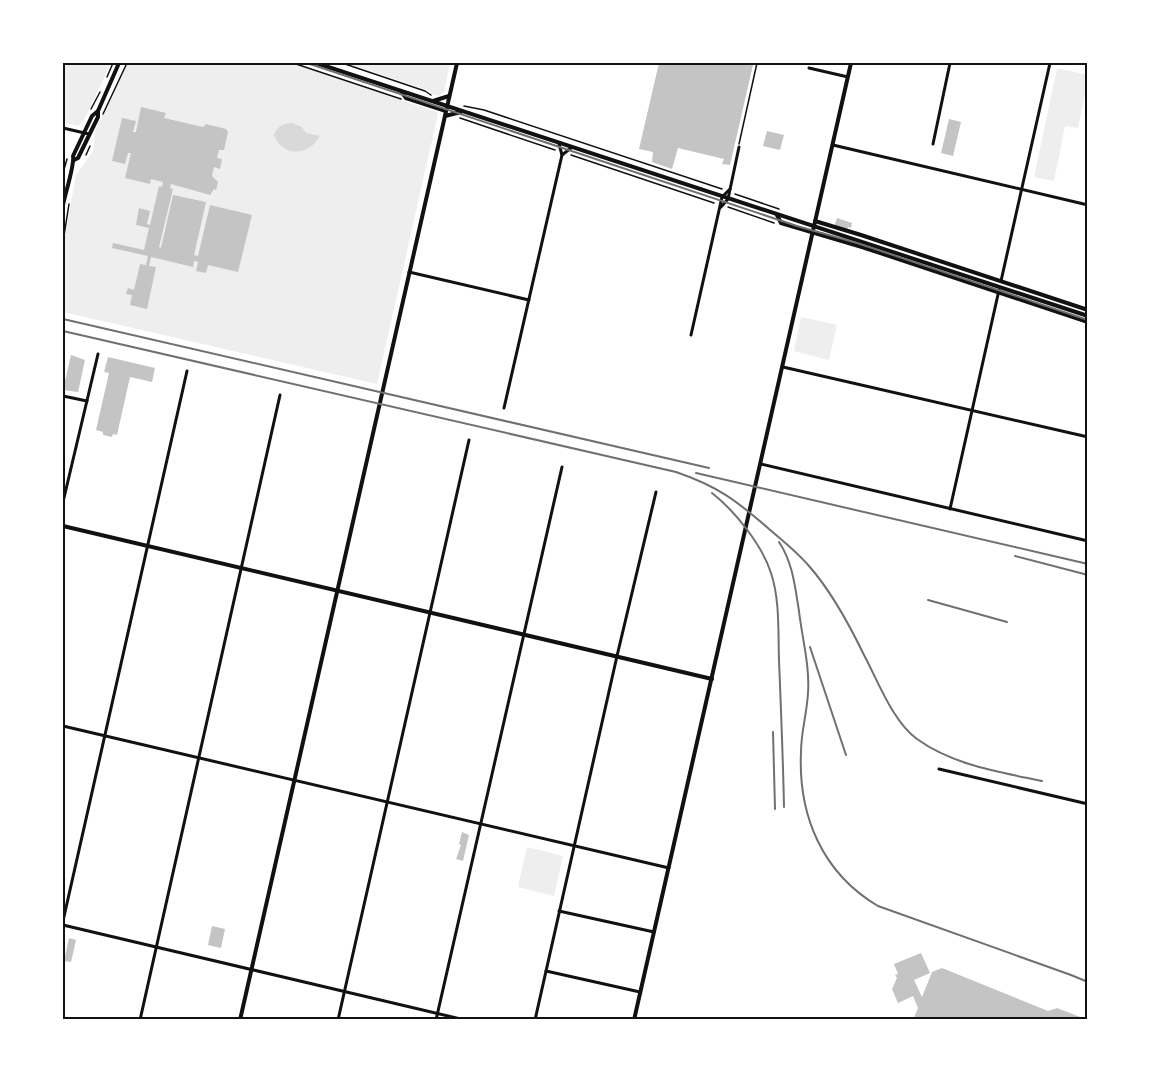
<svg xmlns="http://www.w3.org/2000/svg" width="1151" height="1083" font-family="'Golos Text',sans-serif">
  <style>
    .green { fill: #eee }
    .water { fill: #d9d9d9 }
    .building { fill: #c4c4c4 }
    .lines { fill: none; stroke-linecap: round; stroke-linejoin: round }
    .path { stroke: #111; stroke-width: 1.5 }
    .service { stroke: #111; stroke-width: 1.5 }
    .minor { stroke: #111; stroke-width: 3 }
    .tertiary { stroke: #111; stroke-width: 4 }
    .secondary { stroke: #111; stroke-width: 4 }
    .rail { stroke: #707070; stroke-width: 2 }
    .neatline { fill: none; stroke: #111; stroke-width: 2 }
  </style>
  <rect width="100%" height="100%" fill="#fff"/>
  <g class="green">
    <path d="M66,63H111L83,122L78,126L63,122V77Z"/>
    <path d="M127,63H291L437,112L438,114L377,384L63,312V246L76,175L93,151L95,131Z"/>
    <path d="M346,63H450L444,92L439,96L432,94L428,90Z"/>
    <path d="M1057,68L1088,75V80L1078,128L1065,126L1054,181L1034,177Z"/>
    <path d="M801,317L837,325L829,360L794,351Z"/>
    <path d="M527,847L563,856L554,896L518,887Z"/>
  </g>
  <path class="water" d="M292,123L302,127L306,133L320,136C309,156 283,158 274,135C277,126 284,123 292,123Z"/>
  <g class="building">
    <path d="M659,63H742L753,65L730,165L722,164L724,159L678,148L672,169L652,162L653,152L639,149Z"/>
    <path d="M141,107L166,113L164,118L203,127L206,124L226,129L228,132L224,150H219L217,158L222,159L220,169L214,167L212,176L218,182L216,190L214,189L210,195L171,184L170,188L173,189L159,247L161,248L173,195L206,202L194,255L198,256L210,205L252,215L238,272L208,265L206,273L196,271L198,262L194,261L193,267L151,257L149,266L156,267L147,309L130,305L132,295L126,294L128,288L134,290L140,264L146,265L148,256L112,248L113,243L144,250L149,228L136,225L139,208L150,211L147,224L150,225L159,186L162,187L163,182L151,179L150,184L125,178L131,153H128L125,164L112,161L122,118L136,121L133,132H136Z"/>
    <path d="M949,119L961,122L953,156L941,153Z"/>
    <path d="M767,131L784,135L780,150L763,146Z"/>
    <path d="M837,218L852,223L851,228L848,227L847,231L834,227Z"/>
    <path d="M71,355L85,360L78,392L63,390Z"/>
    <path d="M108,357L155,368L152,382L130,377L117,435L113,434L112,437L103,435V432L96,430L109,373L104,372Z"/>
    <path d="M462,832L469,835L463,861L456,859L461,845L459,844Z"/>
    <path d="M212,926L225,929L221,948L208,945Z"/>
    <path d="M69,938L76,940L71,962L64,961Z"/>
    <path d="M921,953L930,973L914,980L922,997L932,972L942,968L1048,1011L1057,1008L1088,1020H913L918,1008L913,996L898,1003L892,989L897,978L895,975L898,974L894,964Z"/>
  </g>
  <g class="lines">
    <g class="path">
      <path d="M293,63L401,99"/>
      <path d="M342,63L425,91L431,95"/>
      <path d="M107,77L113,63"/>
      <path d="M464,106L484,110L722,189"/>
      <path d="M91,109L100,92"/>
      <path d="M103,114L127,63"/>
      <path d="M460,118L555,150"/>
      <path d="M86,155L90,146"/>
      <path d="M571,155L714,203"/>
      <path d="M63,173L67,159"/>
      <path d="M735,194L779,209"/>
      <path d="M728,207L774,223"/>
      <path d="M63,242L69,204"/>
    </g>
    <path class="service" d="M739,144L757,63"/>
    <g class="minor">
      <path d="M809,68L848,77"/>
      <path d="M63,128L89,134"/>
      <path d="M559,144L562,155L571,148"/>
      <path d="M933,144L950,63"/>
      <path d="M833,145L1088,205"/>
      <path d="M721,207L728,199L739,147"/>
      <path d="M409,272L529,300"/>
      <path d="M1001,281L1050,63"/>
      <path d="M691,335L722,197L730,189"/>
      <path d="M783,367L1088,437"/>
      <path d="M63,396L87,401"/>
      <path d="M504,408L562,155"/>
      <path d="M761,464L1088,541"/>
      <path d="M63,502L98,354"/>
      <path d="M950,509L999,290"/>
      <path d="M63,726L669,868"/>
      <path d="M939,769L1088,804"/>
      <path d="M559,911L654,932"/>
      <path d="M63,921L187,371"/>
      <path d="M63,925L465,1020"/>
      <path d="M546,971L640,992"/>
      <path d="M140,1020L280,395"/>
      <path d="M338,1020L469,440"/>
      <path d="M436,1020L562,467"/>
      <path d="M535,1020L617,656L656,492"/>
    </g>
    <g class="tertiary">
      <path d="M74,160L78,158L98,117V111L119,63"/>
      <path d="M63,205C65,194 75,164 73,156L92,116L98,111"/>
      <path d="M63,526L712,679"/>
      <path d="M240,1020L457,63"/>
    </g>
    <g class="secondary">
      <path d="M316,63L1088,316"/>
      <path d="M401,91L406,98L446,111"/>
      <path d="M433,101L449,96"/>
      <path d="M445,116L461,112"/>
      <path d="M777,215L781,223L862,247L1088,322"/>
      <path d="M815,221L861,235L1088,310"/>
      <path d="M634,1020L851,63"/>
    </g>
    <g class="rail">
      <path d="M307,63L797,226L857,243L1088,320"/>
      <path d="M63,319L709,468"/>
      <path d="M63,331L676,472C717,486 736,500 769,529C783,541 797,552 809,566C832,592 849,624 864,655C878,681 893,722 917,739C953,765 999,772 1042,781"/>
      <path d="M696,473L1088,564"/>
      <path d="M712,493C735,511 762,545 771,573C780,600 778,632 779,660C781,709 783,758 784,807"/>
      <path d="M779,542C793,563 795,587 799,611C802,638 810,666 808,693C807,713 801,732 801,752C798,815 822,873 878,906L1071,975L1088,982"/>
      <path d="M1015,556L1088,575"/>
      <path d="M928,600L1007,622"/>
      <path d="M810,647L846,755"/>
      <path d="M773,732L775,809"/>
    </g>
  </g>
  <rect width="1151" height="1083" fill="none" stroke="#ffffff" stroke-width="129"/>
  <rect x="64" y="64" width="1022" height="954" class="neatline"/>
</svg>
